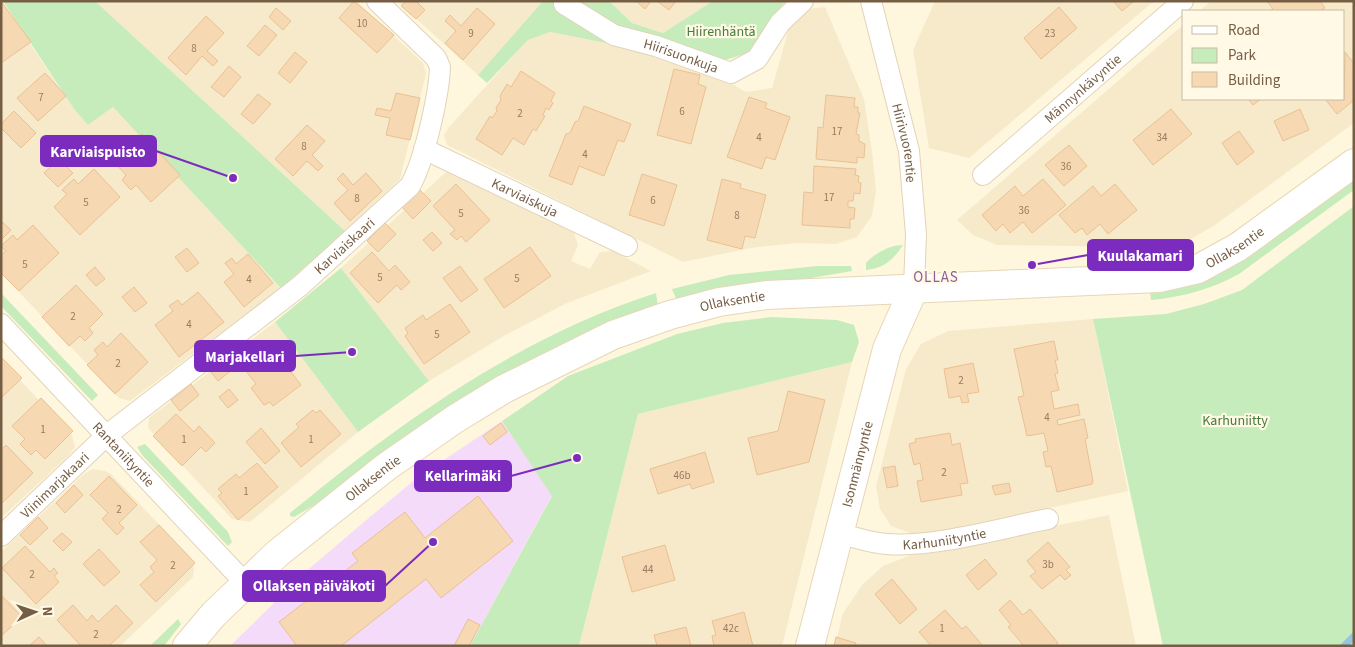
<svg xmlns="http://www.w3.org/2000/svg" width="1355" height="647" font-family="'Source Sans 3',sans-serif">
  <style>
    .residential { fill: #f6eacb }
    .education { fill: #f4dbfa }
    .green { fill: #c7ecbb }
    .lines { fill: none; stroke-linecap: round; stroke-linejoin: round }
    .stream { stroke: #96c6db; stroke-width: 7 }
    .building { fill: #f6d8b3; stroke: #eac192 }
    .street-casing { stroke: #e2d3b9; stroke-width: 22 }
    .secondary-casing { stroke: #e8d6b6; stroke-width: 30 }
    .street { stroke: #fff; stroke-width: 20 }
    .secondary { stroke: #fff; stroke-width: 28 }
    .labels { text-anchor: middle; stroke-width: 4.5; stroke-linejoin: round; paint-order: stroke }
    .number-label { font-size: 11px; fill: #967c60 }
    .park-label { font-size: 14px; fill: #447d3b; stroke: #fff9e6 }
    .street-label { font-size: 14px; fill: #765e44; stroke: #fff9e6 }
    .neighbourhood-label { font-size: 15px; letter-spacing: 1px; fill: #8f5f9a; stroke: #fff9e6 }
    .leader { fill: none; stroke: #7b2cbf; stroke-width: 2 }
    .callout-dot { fill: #7b2cbf; stroke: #fff9e6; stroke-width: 2 }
    .callout { fill: #7b2cbf; stroke: #7b2cbf; stroke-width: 2 }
    .callout-label { font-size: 15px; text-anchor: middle; font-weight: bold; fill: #fff }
  </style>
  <rect width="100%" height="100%" fill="#fef7dd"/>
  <g class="residential">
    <path d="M1,1L74,109L88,125L113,107L281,288L130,401L119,398L1,273Z"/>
    <path d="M95,1H356L423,63L426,74L400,179L345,231Z"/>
    <path d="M397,1H543L478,75Z"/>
    <path d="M609,1H713L663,33L632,23Z"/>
    <path d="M935,1H1154L969,158L929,148L913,50Z"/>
    <path d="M1211,1H1354V123L1215,225L1181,245L1143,247L997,245L973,235L957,220L1184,24V99H1344V11H1199Z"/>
    <path d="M825,7L864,99L872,151L876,191L872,216L857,237L836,244L796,243L751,248L683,262L447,145L444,135L449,127L528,40L550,32L662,54L720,77L746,92L772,88L791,21L806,9Z"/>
    <path d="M451,170L574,233L578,245L571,261L590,269L600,252L613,251L651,271L565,304L502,337L429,381L341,268L447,171Z"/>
    <path d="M1093,319L1128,491L934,533H910L891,526L880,509L876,486L906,369L921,344L948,331Z"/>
    <path d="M275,322L358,432L250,522L232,519L148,428L149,418Z"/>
    <path d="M1,360L72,435L75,447L68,456L1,518Z"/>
    <path d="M852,362L782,646H579L638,414Z"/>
    <path d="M93,469L105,471L111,474L192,559L194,568L193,577L120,646H1V552L85,473Z"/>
    <path d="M1109,515L1136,646H835L843,613L863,584L883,566L911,555Z"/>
  </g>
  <path class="education" d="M502,421L552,495L470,646H230L310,568L371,516L417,478Z"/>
  <g class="green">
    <path d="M3,1H95L345,231L281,288L113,107L88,125L74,109Z"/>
    <path d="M543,1H609L632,23L663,33L713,1H786L773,16L766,37L757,50L697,69L662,54L550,32L528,40L487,83L478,75Z"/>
    <path d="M1354,176V190L1239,274C1212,289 1183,297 1151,300L1150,292Z"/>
    <path d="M1354,206V646H1163L1093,319L1166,314L1204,304L1242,290Z"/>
    <path d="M903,245C893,260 884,268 866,270V263C875,253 890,245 903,245Z"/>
    <path d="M817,266H851L852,271L677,301L672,289L729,275Z"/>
    <path d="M341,268L429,381L358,432L275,322Z"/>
    <path d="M1,293L98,395L92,401L1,306Z"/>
    <path d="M656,293L658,306L294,517L290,516V513C400,422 519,337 656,293Z"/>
    <path d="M771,317L837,320L854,325L859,342L852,362L638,414L579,646H470L552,496L502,421L568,376L677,334L723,323Z"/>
    <path d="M145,444L228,532L232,542L228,546L143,456L137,447Z"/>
    <path d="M178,619L181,624L164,646H150Z"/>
  </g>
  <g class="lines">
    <path class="stream" d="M1344,646L1354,636"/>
  </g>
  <g class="building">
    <path d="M1,1L31,42L1,63Z"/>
    <path d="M354,1L394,35L377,53L339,18Z"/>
    <path d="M406,1H416L425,10L416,19L401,6Z"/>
    <path d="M636,1H651L645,9Z"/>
    <path d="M657,1H676L669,10Z"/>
    <path d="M1113,1H1134L1122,11Z"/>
    <path d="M1267,1H1320L1325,8L1320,11H1269L1273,9Z"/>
    <path d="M1059,7L1077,28L1041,59L1024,38Z"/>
    <path d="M276,8L291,21L283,30L269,17Z"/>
    <path d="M477,8L495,24L463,60L445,43L456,31L445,21L450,15L461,26Z"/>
    <path d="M206,16L224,33L207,51L218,61L213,66L202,56L186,75L168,58Z"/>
    <path d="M265,25L277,35L259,56L247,46Z"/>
    <path d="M295,52L307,62L290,83L278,73Z"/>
    <path d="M1345,52L1352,61L1354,60V100L1337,114L1325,99H1344Z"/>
    <path d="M229,66L241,77L224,97L211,87Z"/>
    <path d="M674,69L700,75L698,84L706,87L691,144L657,135Z"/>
    <path d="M521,71L555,93L551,101L553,103L549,110L546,108L543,115L545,116L536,131L533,129L524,145L513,138L502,155L476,139L490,116L492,118L497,111L496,108L501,100L500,96L507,84L511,87Z"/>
    <path d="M45,73L66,96L38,121L17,98Z"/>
    <path d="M396,93L420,98L410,140L386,135L390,118L375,115L377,108L391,111Z"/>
    <path d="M258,94L271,104L253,124L241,114Z"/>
    <path d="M826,95L855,98L854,107H858V113H860L856,134L859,135V141L865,144L864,158L857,157V163L816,159L818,127L823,128Z"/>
    <path d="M749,97L767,103L765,108L790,117L775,160L766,157L762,169L727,157Z"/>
    <path d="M1248,99H1261L1253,105Z"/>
    <path d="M584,106L631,124L624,142L618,140L604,176L579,166L572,185L549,176L566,134L570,133L575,122L578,121Z"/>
    <path d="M1171,109L1192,134L1153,165L1133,140Z"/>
    <path d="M1300,109L1309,130L1283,141L1274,121Z"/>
    <path d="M14,111L36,133L21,148L1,128V124Z"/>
    <path d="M307,125L325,141L312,155L323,166L318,171L307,161L293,176L275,159Z"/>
    <path d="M1239,131L1254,152L1237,165L1222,143Z"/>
    <path d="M142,134L180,175L151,202L136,185L131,190L122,180L126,175L113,161Z"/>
    <path d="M1069,145L1087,166L1064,186L1045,165Z"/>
    <path d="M59,159L73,173L58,187L44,173Z"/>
    <path d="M814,166L856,169L855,175L859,176L858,182L861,183L860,194L854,193L853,201H848V207L855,208L854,219H850V228L802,225L804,192L813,193Z"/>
    <path d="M94,169L120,197L80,235L54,207L67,194L62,190L74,179L78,184Z"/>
    <path d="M343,173L353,185L366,173L382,191L350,221L334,203L348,190L337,179Z"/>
    <path d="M642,174L677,185L664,226L629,215Z"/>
    <path d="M722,179L741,184L740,188L766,195L755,238L745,236L742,249L707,240Z"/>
    <path d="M1043,179L1066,205L1032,233L1023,222L1010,233L1003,224L996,231L982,215L1015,186L1023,196Z"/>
    <path d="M456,184L490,220L466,242L461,236L457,240L450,234L455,230L433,206Z"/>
    <path d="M1115,184L1137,210L1108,234L1100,224L1087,235L1082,228L1075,233L1059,215L1093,186L1101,196Z"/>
    <path d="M420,190L431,201L413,219L402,207Z"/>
    <path d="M1,221L11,230L1,240Z"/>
    <path d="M385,223L396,234L378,252L367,241Z"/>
    <path d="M33,225L59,253L19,291L1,273V255L6,251L1,246L13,235L17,240Z"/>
    <path d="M432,232L442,243L433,251L423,240Z"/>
    <path d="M530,247L551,276L504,308L484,279Z"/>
    <path d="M187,248L199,263L187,272L175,257Z"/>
    <path d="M372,252L389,271L395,265L410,282L401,290L397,285L378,303L350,273Z"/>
    <path d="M248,254L273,283L244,307L224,282L234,274L225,263L232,258L236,264Z"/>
    <path d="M460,266L478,290L461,302L443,278Z"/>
    <path d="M95,267L105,279L96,286L86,275Z"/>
    <path d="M76,285L103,314L89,328L93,333L85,341L80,336L69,346L42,317Z"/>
    <path d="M134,287L147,303L135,312L122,297Z"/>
    <path d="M198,292L224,322L179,357L155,325L173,311L169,306L178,300L182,305Z"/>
    <path d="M450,304L470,332L424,364L405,336L408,333L405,328L423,315L426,320Z"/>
    <path d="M121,333L148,362L115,394L87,365L98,355L94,350L103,342L107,347Z"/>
    <path d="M267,341L301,385L273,406L270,402L264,405L251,388L256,384L239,362Z"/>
    <path d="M1054,341L1058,360H1055L1058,373L1055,374L1059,390L1051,392L1054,409L1078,404L1080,415L1057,420L1058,425L1084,419L1088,438L1085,439L1093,481L1092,484L1057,492L1051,466L1046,467L1043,452L1048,451L1044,433L1027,436L1018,397L1024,396L1014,349Z"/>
    <path d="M229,355L238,365L218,381L210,371Z"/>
    <path d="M1,357L22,378L1,398Z"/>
    <path d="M973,363L979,392L967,394L969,402L962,403L960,396L949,398L944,369Z"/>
    <path d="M191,384L199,395L180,411L171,400Z"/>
    <path d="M229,389L238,400L228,408L219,397Z"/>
    <path d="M788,391L825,400L809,462L757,475L748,438L778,431Z"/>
    <path d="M41,398L73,431L45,459L36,450L31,455L20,444L25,439L12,426Z"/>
    <path d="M313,410L316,413L320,410L341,434L301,467L281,443L299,427L296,424Z"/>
    <path d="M176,414L194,432L199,426L215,443L206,452L201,447L182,466L153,436Z"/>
    <path d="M501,423L507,432L490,445L483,436Z"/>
    <path d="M261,428L280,451L265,464L246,442Z"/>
    <path d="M950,433L952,445L960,443L968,483L960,484L962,495L921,502L917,481L923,480L920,463L914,465L909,444L916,442L915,439Z"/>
    <path d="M6,445L33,473L1,504V450Z"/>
    <path d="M705,452L714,482L692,489L690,484L658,494L650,469Z"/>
    <path d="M257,463L278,487L238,520L218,496L222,493L218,489L236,474L239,478Z"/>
    <path d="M895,466L898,486L887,488L883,468Z"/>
    <path d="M109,476L137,505L119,523L124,528L117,535L102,519L108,513L90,495Z"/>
    <path d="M1009,483L1011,492L995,495L992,486Z"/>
    <path d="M74,485L83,495L65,513L56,503Z"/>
    <path d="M478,496L513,541L441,598L426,579L341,646H297L279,622L358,561L352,553L405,512L425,538Z"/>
    <path d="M38,517L48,528L30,545L20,535Z"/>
    <path d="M159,525L195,563L156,602L140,585L154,572L150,567L157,560L140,542Z"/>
    <path d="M62,533L72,542L63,551L53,541Z"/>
    <path d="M1048,542L1070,567L1066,570L1071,575L1065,580L1060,575L1042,589L1030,576L1036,572L1027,561Z"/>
    <path d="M665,545L675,580L632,592L622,557Z"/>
    <path d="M25,546L50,572L54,568L55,570L58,573L54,576L59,582L36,604L2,568Z"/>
    <path d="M99,549L120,572L104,586L83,564Z"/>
    <path d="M985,559L997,574L978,590L966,575Z"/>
    <path d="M892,579L917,609L900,624L875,594Z"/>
    <path d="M1,595L22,617L1,636Z"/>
    <path d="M1010,600L1023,615L1030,609L1058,643L1055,646H1024L1008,627L1011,625L999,610Z"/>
    <path d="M73,605L87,621L92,615L98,622L116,605L133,623L109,646H81L57,620Z"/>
    <path d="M945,610L962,629L966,626L983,646H931L919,632Z"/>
    <path d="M744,612L753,646H714L712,636L716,635L712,621Z"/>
    <path d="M468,619L480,625L469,646H454Z"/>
    <path d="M686,627L691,646H657L654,635Z"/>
    <path d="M39,637L47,646H29Z"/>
    <path d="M836,637L856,643L855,646H834Z"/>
  </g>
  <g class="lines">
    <g class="street-casing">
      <g id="street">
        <path id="s1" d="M871,1L909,151L916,234L914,288"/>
        <path id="s2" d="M564,4L614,35L656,46L731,73L757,59L780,23L803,1"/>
        <path id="s3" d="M424,149L627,246"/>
        <path id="s4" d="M983,175L1183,1"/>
        <path id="s5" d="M1,324L246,584"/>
        <path id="s6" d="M838,533C854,537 870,543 887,544C932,548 1002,528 1048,519"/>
        <path id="s7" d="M1,536L107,435L300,286L410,186C424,162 439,95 440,67L436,58L377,1"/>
      </g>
    </g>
    <g class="secondary-casing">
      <g id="secondary">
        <path id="s8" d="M187,646L214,614L278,553L386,467L455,419L504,389L613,335L670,315L719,302L767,295L1159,278L1198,269L1238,247L1354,163"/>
        <path id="s9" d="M810,646L887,349L914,288"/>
      </g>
    </g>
    <use href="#street" class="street"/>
    <use href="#secondary" class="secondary"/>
  </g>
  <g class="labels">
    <g class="number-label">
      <text x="362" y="27">10</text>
      <text x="471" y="37">9</text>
      <text x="1050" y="37">23</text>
      <text x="194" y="52">8</text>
      <text x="41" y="101">7</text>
      <text x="682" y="115">6</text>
      <text x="520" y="117">2</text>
      <text x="837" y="135">17</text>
      <text x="759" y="141">4</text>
      <text x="1162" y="141">34</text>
      <text x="304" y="150">8</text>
      <text x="585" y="158">4</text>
      <text x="1066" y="170">36</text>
      <text x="829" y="201">17</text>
      <text x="357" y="202">8</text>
      <text x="653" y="204">6</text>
      <text x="86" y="206">5</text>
      <text x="1024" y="214">36</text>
      <text x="461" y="217">5</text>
      <text x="737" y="219">8</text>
      <text x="25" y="268">5</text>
      <text x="380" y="281">5</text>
      <text x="517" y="282">5</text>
      <text x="249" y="283">4</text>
      <text x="73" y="320">2</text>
      <text x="189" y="328">4</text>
      <text x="437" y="338">5</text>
      <text x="118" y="367">2</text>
      <text x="961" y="384">2</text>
      <text x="1047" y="421">4</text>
      <text x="43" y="433">1</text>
      <text x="184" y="443">1</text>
      <text x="311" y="443">1</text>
      <text x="944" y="476">2</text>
      <text x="682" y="479">46b</text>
      <text x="246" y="495">1</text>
      <text x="119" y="513">2</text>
      <text x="1048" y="568">3b</text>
      <text x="173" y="569">2</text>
      <text x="648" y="573">44</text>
      <text x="32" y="578">2</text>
      <text x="731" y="632">42c</text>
      <text x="942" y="632">1</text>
      <text x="96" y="638">2</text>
    </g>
    <g class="park-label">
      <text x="721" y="36">Hiirenhäntä</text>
      <text x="1235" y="425">Karhuniitty</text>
    </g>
    <g class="street-label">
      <text dy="5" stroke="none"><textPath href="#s2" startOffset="129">Hiirisuonkuja</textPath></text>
      <text dy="5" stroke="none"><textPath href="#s4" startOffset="132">Männynkävyntie</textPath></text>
      <text dy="5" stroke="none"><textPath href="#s1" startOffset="146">Hiirivuorentie</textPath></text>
      <text dy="5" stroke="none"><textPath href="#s3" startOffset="112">Karviaiskuja</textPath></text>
      <text dy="5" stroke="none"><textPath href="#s7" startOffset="450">Karviaiskaari</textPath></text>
      <text dy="5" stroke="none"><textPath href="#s8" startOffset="1166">Ollaksentie</textPath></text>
      <text dy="5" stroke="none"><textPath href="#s8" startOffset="656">Ollaksentie</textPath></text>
      <text dy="5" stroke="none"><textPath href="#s5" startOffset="179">Rantaniityntie</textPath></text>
      <text dy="5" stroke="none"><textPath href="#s9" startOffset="188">Isonmännyntie</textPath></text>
      <text dy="5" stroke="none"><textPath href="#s8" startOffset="251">Ollaksentie</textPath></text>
      <text dy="5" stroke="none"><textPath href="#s7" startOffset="74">Viinimarjakaari</textPath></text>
      <text dy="5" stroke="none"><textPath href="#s6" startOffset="108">Karhuniityntie</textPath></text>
    </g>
    <g class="neighbourhood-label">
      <text x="936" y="282">OLLAS</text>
    </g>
  </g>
  <path class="leader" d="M233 178L156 151M1032 265L1088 255M352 352L295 356M577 458L511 476M433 542L385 586"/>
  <g class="callout-dot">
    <circle cx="233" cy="178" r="5"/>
    <circle cx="1032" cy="265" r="5"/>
    <circle cx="352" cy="352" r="5"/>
    <circle cx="577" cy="458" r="5"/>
    <circle cx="433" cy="542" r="5"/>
  </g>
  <g class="callout">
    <rect x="41" y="136" width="115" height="30" rx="5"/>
    <rect x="1088" y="240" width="105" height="30" rx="5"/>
    <rect x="195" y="341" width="100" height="30" rx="5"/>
    <rect x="415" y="461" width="96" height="30" rx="5"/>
    <rect x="243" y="571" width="142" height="30" rx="5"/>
  </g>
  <g class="callout-label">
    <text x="98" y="157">Karviaispuisto</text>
    <text x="1140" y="261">Kuulakamari</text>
    <text x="245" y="362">Marjakellari</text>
    <text x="463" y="481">Kellarimäki</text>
    <text x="314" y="591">Ollaksen päiväkoti</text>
  </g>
  <rect width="1355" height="647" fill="none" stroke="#765e44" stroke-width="5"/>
  <rect x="1182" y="10" width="162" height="90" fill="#fff9e6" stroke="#c8bba5"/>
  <rect x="1192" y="26" width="25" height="8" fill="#ffffff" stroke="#c8bba5"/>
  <text x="1228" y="35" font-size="15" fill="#765e44">Road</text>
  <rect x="1192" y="48" width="25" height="15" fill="#c7ecbb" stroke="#c8bba5"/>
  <text x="1228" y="60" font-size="15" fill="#765e44">Park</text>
  <rect x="1192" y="72" width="25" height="15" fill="#f6d8b3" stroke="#c8bba5"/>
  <text x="1228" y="85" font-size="15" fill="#765e44">Building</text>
  <g transform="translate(35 612) rotate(87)" stroke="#fff9e6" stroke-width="4" paint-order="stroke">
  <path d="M0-4L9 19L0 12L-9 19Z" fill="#765e44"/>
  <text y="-8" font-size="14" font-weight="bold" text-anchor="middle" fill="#765e44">N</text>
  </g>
</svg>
